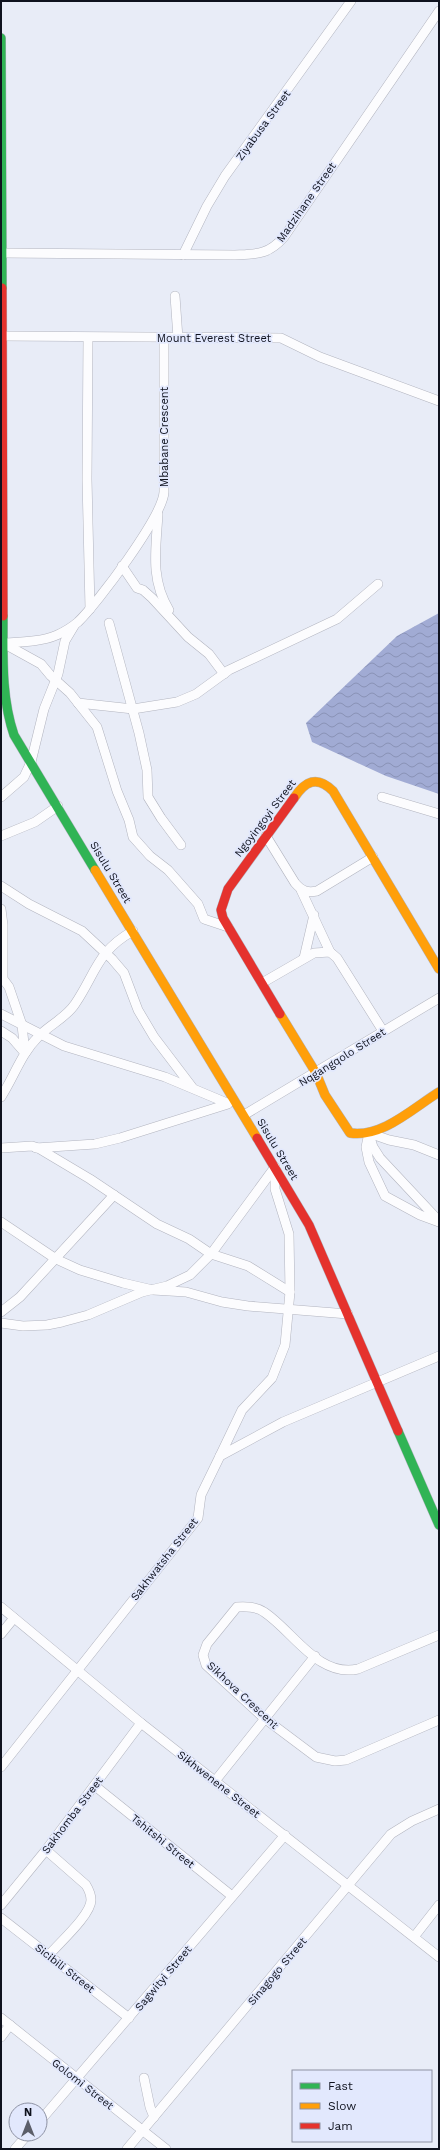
<svg xmlns="http://www.w3.org/2000/svg" width="440" height="2150" font-family="'Work Sans',sans-serif">
  <style>
    .water { fill: url(#water-waves) }
    .lines { fill: none; stroke-linecap: round; stroke-linejoin: round }
    .street-casing { stroke: #b2b4bf; stroke-width: 10 }
    .fast-casing { stroke: #b2b4bf; stroke-width: 10 }
    .slow-casing { stroke: #b2b4bf; stroke-width: 10 }
    .jam-casing { stroke: #b2b4bf; stroke-width: 10 }
    .street { stroke: #fcfcfe; stroke-width: 9 }
    .fast { stroke: #30b455; stroke-width: 9 }
    .slow { stroke: #ff9f0a; stroke-width: 9 }
    .jam { stroke: #e5322d; stroke-width: 9 }
    .labels { text-anchor: middle; stroke-width: 3.5; stroke-linejoin: round; paint-order: stroke }
    .street-label { font-size: 11px; fill: #0f121e; stroke: #e2e8fd }
  </style>
  <defs>
    <pattern id="water-waves" width="16" height="10" patternUnits="userSpaceOnUse"><rect width="16" height="10" fill="#a1abd4"/><path d="M0 5q4-4 8 0t8 0" fill="none" stroke="#8992b6"/></pattern>
  </defs>
  <rect width="100%" height="100%" fill="#e8ecf7"/>
  <path class="water" d="M439,613V794L386,776L312,742L306,723L397,636Z"/>
  <g class="lines">
    <g class="street-casing">
      <g id="street">
        <path d="M2,253L235,255C257,254 268,255 284,237L439,11"/>
        <path d="M183,255L207,206L225,176L351,1"/>
        <path d="M175,296L178,338"/>
        <path d="M1,336L281,338L320,357L439,401"/>
        <path d="M88,338L87,479L90,609"/>
        <path d="M158,514C156,549 150,579 169,610"/>
        <path d="M122,566L137,588L143,590L152,598L188,637L209,654L224,674"/>
        <path d="M109,623L139,733L147,770L148,797L161,818L181,845"/>
        <path d="M3,643C21,642 41,642 57,635C64,632 72,627 78,622C97,604 163,516 164,492V338"/>
        <path d="M3,643L41,664L51,676L70,693L97,727L117,791L129,820L133,837L150,856L168,870L198,904L204,919L228,927"/>
        <path d="M78,703L133,709L177,702L196,694L229,670L337,619L378,584"/>
        <path d="M1,797L24,777L31,762L44,709L58,674L65,641L74,626"/>
        <path d="M382,797L439,814"/>
        <path d="M1,836L35,822L58,806"/>
        <path d="M266,836L295,883C302,891 307,893 317,891L373,857"/>
        <path d="M1,886L29,904L82,931L112,959L124,973L138,1010L154,1037L192,1087"/>
        <path d="M301,890L330,952"/>
        <path d="M1,909L3,925V979L9,987L22,1025L25,1053"/>
        <path d="M304,958L314,915"/>
        <path d="M262,983L314,953L330,952L337,958L383,1031"/>
        <path d="M1,1014L64,1046L165,1077L227,1103"/>
        <path d="M1,1031L12,1038L25,1053"/>
        <path d="M1,1097C14,1077 21,1054 38,1037C49,1025 66,1018 75,1004C96,973 97,951 133,931"/>
        <path d="M244,1115L439,998"/>
        <path d="M369,1133L366,1147L369,1162L385,1196L420,1215L439,1222"/>
        <path d="M369,1133L389,1140L414,1145L439,1155"/>
        <path d="M369,1134L373,1147L380,1158L439,1221"/>
        <path d="M1,1148L32,1146L38,1148L90,1179L157,1224L189,1239L211,1254L248,1266L290,1292"/>
        <path d="M36,1148L95,1144L120,1138L228,1104"/>
        <path d="M1,1222L56,1259L80,1270L123,1283L153,1290L186,1292L222,1302L248,1306L348,1314"/>
        <path d="M1,1312L20,1297L114,1195"/>
        <path d="M1,1323L23,1326L47,1325L62,1322L88,1315L142,1292L167,1286L190,1275L211,1254L275,1167"/>
        <path d="M220,1456L242,1410L272,1378L285,1345L290,1292L289,1234L275,1189V1171"/>
        <path d="M1,1607L141,1723L439,1957"/>
        <path d="M1,1634L14,1618"/>
        <path d="M439,1635L358,1669C318,1678 293,1631 264,1612C257,1607 245,1606 237,1607L207,1644L203,1655L206,1665L264,1718L316,1757L335,1761L346,1760L439,1720"/>
        <path d="M1,1767L198,1518L201,1495L220,1456L283,1422L439,1356"/>
        <path d="M215,1781L315,1656"/>
        <path d="M95,1786L232,1896"/>
        <path d="M46,1850L86,1885C89,1890 91,1894 91,1900C91,1915 59,1943 49,1955"/>
        <path d="M1,1905L46,1850L141,1723"/>
        <path d="M1,1918L129,2018"/>
        <path d="M414,1937L439,1905"/>
        <path d="M1,2018L166,2149"/>
        <path d="M1,2037L10,2025"/>
        <path d="M144,2078L150,2107L154,2117"/>
        <path d="M40,2121L285,1835"/>
        <path d="M15,2149L28,2134"/>
        <path d="M127,2149L391,1834L412,1821L439,1809"/>
      </g>
    </g>
    <g class="fast-casing">
      <g id="fast">
        <path d="M1,38L2,288"/>
        <path d="M3,616C3,656 1,697 14,735L95,870"/>
        <path d="M398,1431L439,1525"/>
      </g>
    </g>
    <g class="slow-casing">
      <g id="slow">
        <path d="M294,798C305,781 317,775 333,791L439,969"/>
        <path d="M95,870L257,1138"/>
        <path d="M280,1014L316,1073L325,1095L350,1133C382,1138 413,1108 439,1092"/>
      </g>
    </g>
    <g class="jam-casing">
      <g id="jam">
        <path d="M2,288L3,616"/>
        <path d="M280,1014L223,918L221,910L228,889L294,798"/>
        <path d="M257,1138L309,1225L398,1431"/>
      </g>
    </g>
    <use href="#street" class="street"/>
    <use href="#fast" class="fast"/>
    <use href="#slow" class="slow"/>
    <use href="#jam" class="jam"/>
  </g>
  <g class="labels">
    <g class="street-label">
      <text transform="translate(263 125) rotate(-54)" y="4">Ziyabusa Street</text>
      <text transform="translate(306 202) rotate(-55)" y="4">Madzihane Street</text>
      <text x="214" y="342">Mount Everest Street</text>
      <text transform="translate(164 437) rotate(-90)" y="4">Mbabane Crescent</text>
      <text transform="translate(265 818) rotate(-53)" y="4">Ngoyingoyi Street</text>
      <text transform="translate(111 872) rotate(59)" y="4">Sisulu Street</text>
      <text transform="translate(342 1057) rotate(-32)" y="4">Nqgangqolo Street</text>
      <text transform="translate(278 1149) rotate(59)" y="4">Sisulu Street</text>
      <text transform="translate(164 1559) rotate(-52)" y="4">Sakhwatsha Street</text>
      <text transform="translate(243 1695) rotate(43)" y="4">Sikhova Crescent</text>
      <text transform="translate(219 1784) rotate(38)" y="4">Sikhwenene Street</text>
      <text transform="translate(72 1815) rotate(-53)" y="4">Sakhomba Street</text>
      <text transform="translate(163 1841) rotate(39)" y="4">Tshitshi Street</text>
      <text transform="translate(65 1968) rotate(38)" y="4">Sicibili Street</text>
      <text transform="translate(277 1971) rotate(-50)" y="4">Sinagogo Street</text>
      <text transform="translate(163 1978) rotate(-50)" y="4">Sagwityi Street</text>
      <text transform="translate(83 2084) rotate(38)" y="4">Golomi Street</text>
    </g>
  </g>
  <rect width="440" height="2150" fill="none" stroke="#0f121e" stroke-width="4"/>
  <rect x="292" y="2070" width="140" height="72" fill="#e2e8fd" stroke="#8e92a4"/>
  <rect x="300" y="2083" width="20" height="6" fill="#30b455" stroke="#8e92a4"/>
  <text x="328" y="2090" font-size="12" fill="#0f121e">Fast</text>
  <rect x="300" y="2103" width="20" height="6" fill="#ff9f0a" stroke="#8e92a4"/>
  <text x="328" y="2110" font-size="12" fill="#0f121e">Slow</text>
  <rect x="300" y="2123" width="20" height="6" fill="#e5322d" stroke="#8e92a4"/>
  <text x="328" y="2130" font-size="12" fill="#0f121e">Jam</text>
  <g transform="translate(28 2122)"><circle r="19" fill="#e2e8fd" stroke="#8e92a4"/>
  <path d="M0-3L7 15L0 10L-7 15Z" fill="#5b5e6a"/>
  <text y="-6" font-size="11" font-weight="bold" text-anchor="middle" fill="#0f121e">N</text>
  </g>
</svg>
